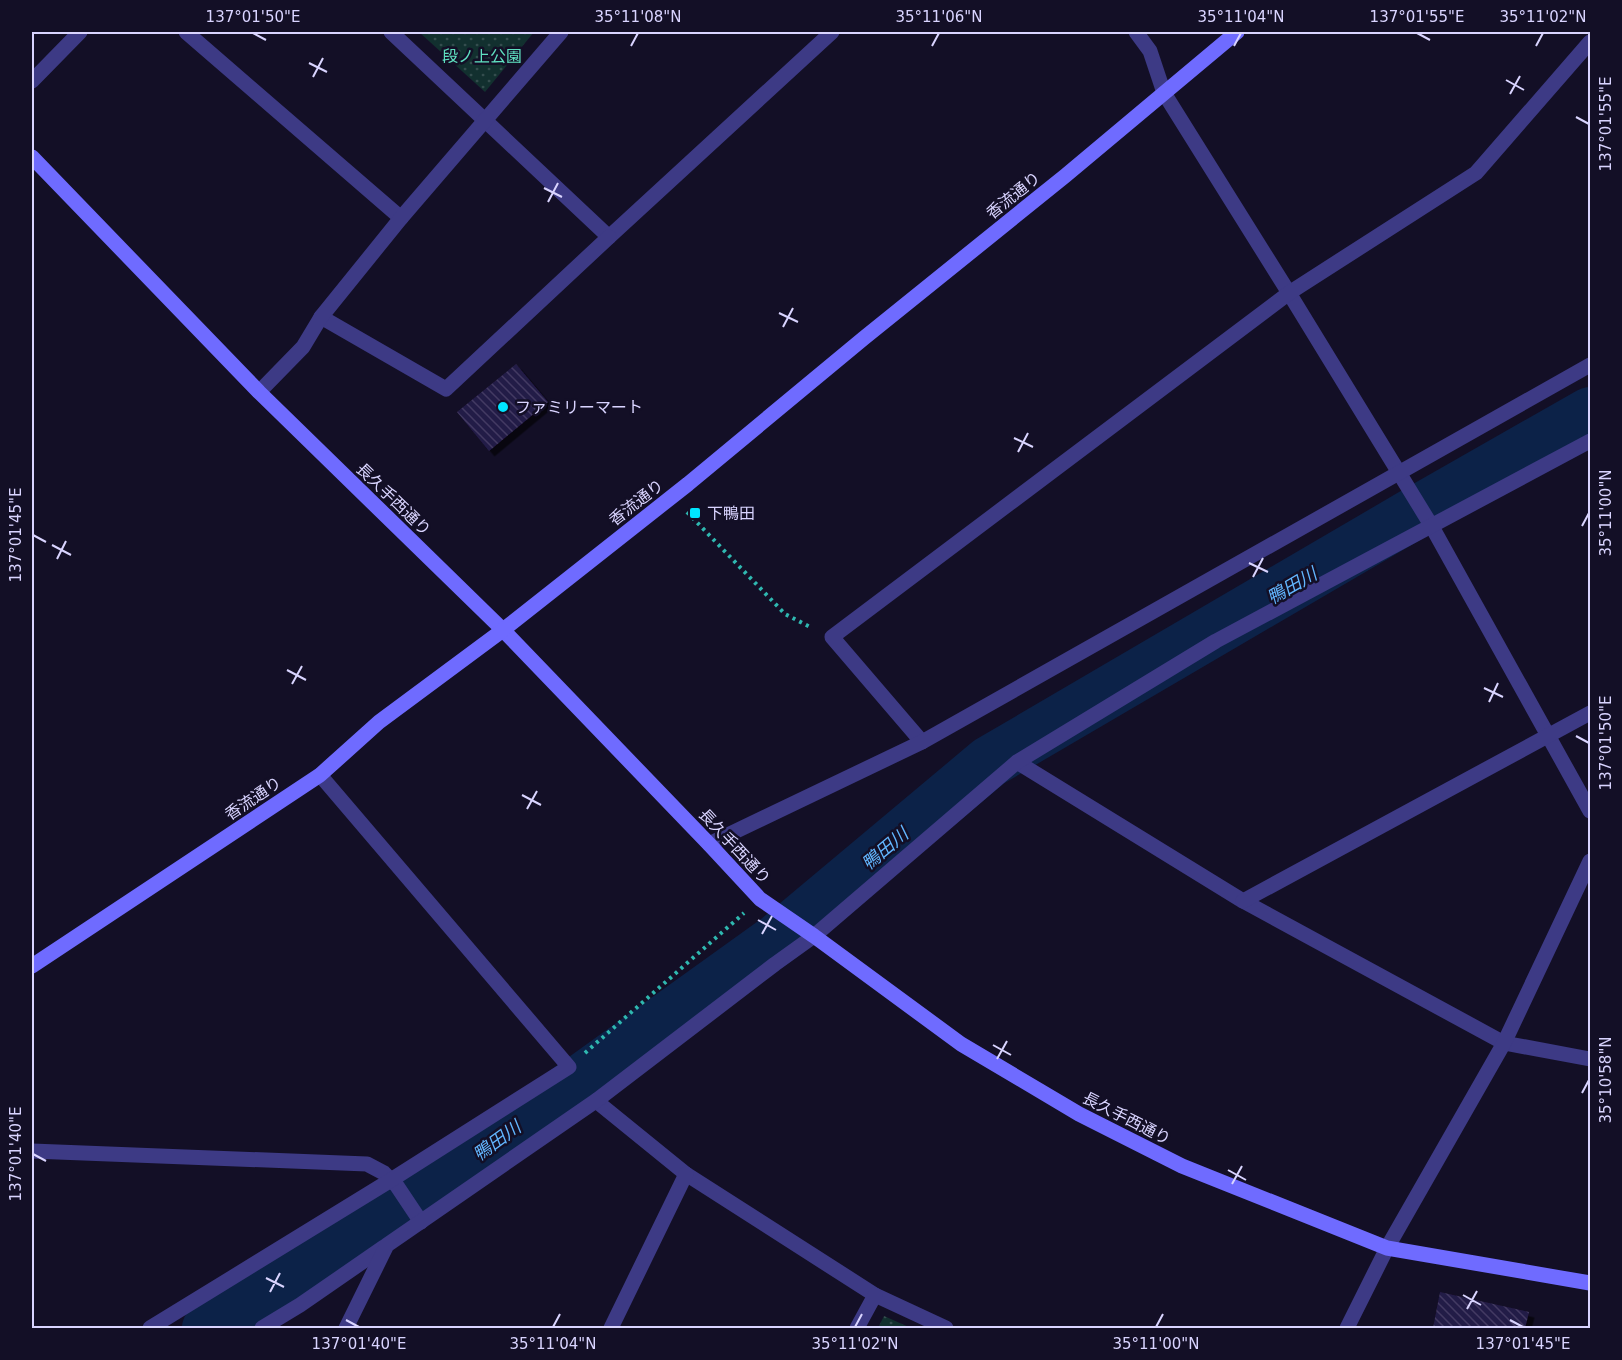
<svg xmlns="http://www.w3.org/2000/svg" width="1622" height="1360" font-family="'DejaVu Sans','Noto Sans JP',sans-serif">
  <style>
    .park { fill: url(#park-dots) }
    .lines { fill: none; stroke-linecap: round; stroke-linejoin: round }
    .river { stroke: #0c2248; stroke-width: 52 }
    .building { fill: url(#building-back-hatch); filter: url(#shadow) }
    .path { stroke: #2fb8b0; stroke-width: 4; stroke-dasharray: 3 4.5; stroke-linecap: butt }
    .street { stroke: #3d3a85; stroke-width: 15 }
    .secondary { stroke: #6f6bff; stroke-width: 15 }
    .ticks { fill: none; stroke: #d9d4ff; stroke-width: 2 }
    .poi-dot { fill: #00e5ff; stroke: #130f26; stroke-width: 2 }
    .labels { text-anchor: middle; stroke-width: 5; stroke-linejoin: round; paint-order: stroke }
    .park-label { font-size: 16px; fill: #5fe0c0; stroke: #130f26 }
    .street-label { font-size: 16px; fill: #d9d4ff; stroke: #130f26 }
    .poi-label { font-size: 16px; fill: #d9d4ff; stroke: #130f26; text-anchor: start }
    .water-label { font-size: 18px; font-style: italic; fill: #62b6ff; stroke: #130f26 }
    .neatline { fill: none; stroke: #d9d4ff; stroke-width: 2 }
    .ticks-label { font-size: 15px; text-anchor: middle; fill: #d9d4ff }
  </style>
  <defs>
    <pattern id="park-dots" width="8" height="8" patternUnits="userSpaceOnUse" patternTransform="scale(1.5)"><rect width="8" height="8" fill="#12302f"/><path d="M2 2h.1M6 6h.1" fill="none" stroke="#344d4e" stroke-width="1.8" stroke-linecap="round"/></pattern>
    <pattern id="building-back-hatch" width="6" height="6" patternUnits="userSpaceOnUse" patternTransform="scale(1.5)"><rect width="6" height="6" fill="#241b47"/><path d="M-1 5l2 2M0 0l6 6M5-1l2 2" fill="none" stroke="#433b63"/></pattern>
    <filter id="shadow"><feDropShadow dx="5.5" dy="5.5" stdDeviation="0" flood-color="#0009"/></filter>
  </defs>
  <rect width="100%" height="100%" fill="#130f26"/>
  <g class="park">
    <path d="M419,32H534L485,92Z"/>
    <path d="M884,1316L911,1328H878Z"/>
  </g>
  <g class="lines">
    <path class="river" d="M208,1328L395,1214L779,938L989,762L1413,514L1590,413"/>
  </g>
  <g class="building">
    <path d="M516,364L548,402L489,451L457,412Z"/>
    <path d="M1440,1292L1529,1312L1525,1328H1433Z"/>
  </g>
  <g class="lines">
    <g class="path">
      <path d="M687,512L785,614L812,628"/>
      <path d="M585,1053L744,913"/>
    </g>
    <g class="street">
      <path d="M186,32L401,218"/>
      <path d="M391,32L609,237L832,32"/>
      <path d="M1136,32L1150,51L1164,93L1289,293L1431,525L1590,811"/>
      <path d="M32,81L80,32"/>
      <path d="M321,317L446,389L609,237"/>
      <path d="M259,392L303,347L321,317L401,218L561,32"/>
      <path d="M922,742L832,637L1289,293L1476,173L1590,42"/>
      <path d="M1017,762L1243,901L1504,1043L1590,1059"/>
      <path d="M709,844L922,742L1590,365"/>
      <path d="M1243,901L1590,713"/>
      <path d="M597,1100L601,1105L686,1174L875,1295L946,1328"/>
      <path d="M32,1151L367,1164L384,1173L397,1186L421,1222"/>
      <path d="M150,1328L391,1180L569,1067L320,775"/>
      <path d="M262,1328L300,1305L384,1247"/>
      <path d="M346,1328L387,1245L597,1100L775,964L814,936L1017,762L1216,641L1590,441"/>
      <path d="M611,1328L686,1174"/>
      <path d="M857,1328L875,1295"/>
      <path d="M1347,1328L1387,1248L1504,1043L1590,861"/>
    </g>
    <g class="secondary">
      <path d="M32,157L259,392L503,630L709,844L760,899L814,936L961,1044L1079,1114L1182,1166L1387,1248L1590,1283"/>
      <path d="M32,966L320,775L379,722L503,630L688,484L864,338L1065,176L1237,32"/>
    </g>
  </g>
  <path class="ticks" d="M253,33L266,40M1417,33L1430,40M631,46L638,33M932,46L939,33M1234,46L1241,33M1536,46L1543,33M309,63L327,72M313,77L323,58M1506,80L1524,90M1510,94L1520,76M1576,117L1589,124M544,188L562,197M548,202L558,183M779,313L798,322M783,327L793,308M1014,438L1033,447M1018,452L1028,433M1582,526L1589,513M33,535L46,542M52,545L71,555M57,559L66,541M1249,563L1268,572M1253,577L1263,558M287,670L306,680M292,684L302,666M1484,688L1503,697M1489,702L1498,683M1576,736L1589,743M522,795L541,805M527,809L537,791M758,920L776,930M762,934L772,916M993,1045L1011,1055M997,1059L1007,1041M1582,1093L1589,1080M33,1154L46,1161M1228,1170L1246,1180M1232,1184L1242,1166M266,1278L284,1287M270,1292L280,1273M1463,1295L1481,1305M1467,1309L1477,1291M346,1320L359,1327M1510,1320L1523,1327M553,1327L560,1314M855,1327L862,1314M1156,1327L1163,1314"/>
  <g class="poi-dot">
    <circle cx="503" cy="407" r="6"/>
    <rect x="689" y="507" width="12" height="12" rx="3"/>
  </g>
  <g class="labels">
    <g class="park-label">
      <text x="482" y="62">段ノ上公園</text>
    </g>
    <g class="street-label">
      <text transform="translate(1013 195) rotate(-39)" y="6">香流通り</text>
      <text transform="translate(394 499) rotate(44)" y="6">長久手西通り</text>
      <text transform="translate(636 502) rotate(-38)" y="6">香流通り</text>
      <text transform="translate(253 798) rotate(-34)" y="6">香流通り</text>
      <text transform="translate(735 846) rotate(47)" y="6">長久手西通り</text>
      <text transform="translate(1127 1118) rotate(27)" y="6">長久手西通り</text>
    </g>
    <g class="poi-label">
      <text x="515" y="413">ファミリーマート</text>
      <text x="707" y="519">下鴨田</text>
    </g>
    <g class="water-label">
      <text transform="translate(1292 586) rotate(-30)" y="6">鴨田川</text>
      <text transform="translate(885 849) rotate(-40)" y="6">鴨田川</text>
      <text transform="translate(497 1141) rotate(-36)" y="6">鴨田川</text>
    </g>
  </g>
  <rect width="1622" height="1360" fill="none" stroke="#130f26" stroke-width="66"/>
  <rect x="33" y="33" width="1556" height="1294" class="neatline"/>
  <g class="ticks-label">
    <text x="253" y="22">137°01'50"E</text>
    <text x="638" y="22">35°11'08"N</text>
    <text x="939" y="22">35°11'06"N</text>
    <text x="1241" y="22">35°11'04"N</text>
    <text x="1417" y="22">137°01'55"E</text>
    <text x="1543" y="22">35°11'02"N</text>
    <text transform="translate(1606 124) rotate(-90)" y="5">137°01'55"E</text>
    <text transform="translate(1606 513) rotate(-90)" y="5">35°11'00"N</text>
    <text transform="translate(16 535) rotate(-90)" y="5">137°01'45"E</text>
    <text transform="translate(1606 743) rotate(-90)" y="5">137°01'50"E</text>
    <text transform="translate(1606 1080) rotate(-90)" y="5">35°10'58"N</text>
    <text transform="translate(16 1154) rotate(-90)" y="5">137°01'40"E</text>
    <text x="359" y="1349">137°01'40"E</text>
    <text x="553" y="1349">35°11'04"N</text>
    <text x="855" y="1349">35°11'02"N</text>
    <text x="1156" y="1349">35°11'00"N</text>
    <text x="1523" y="1349">137°01'45"E</text>
  </g>
</svg>
